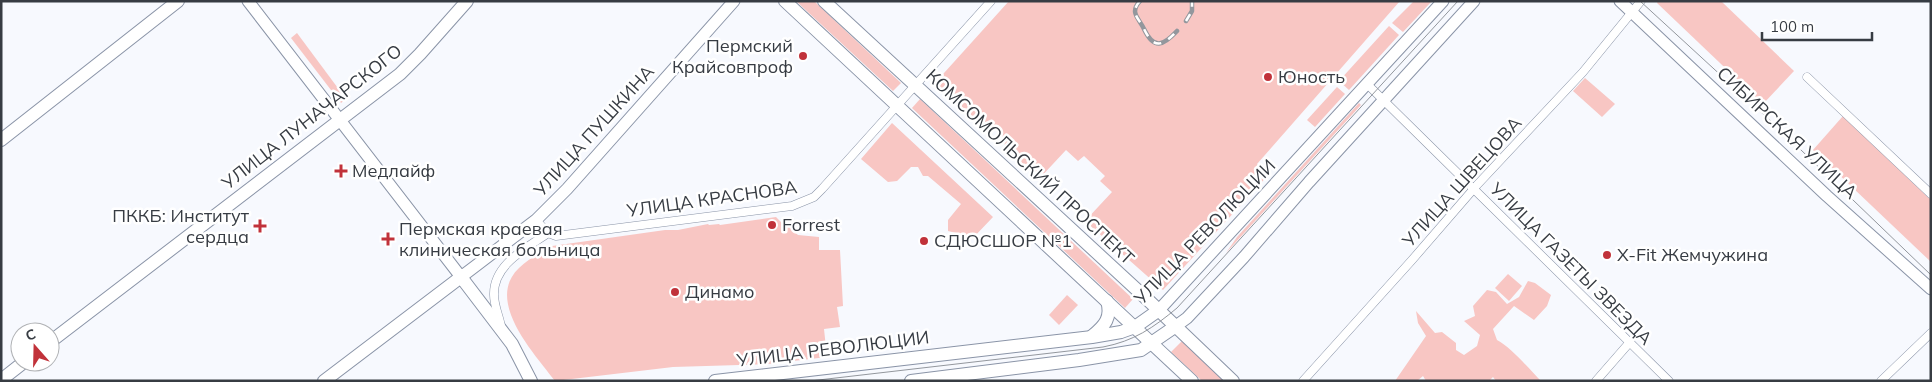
<svg xmlns="http://www.w3.org/2000/svg" width="1932" height="382" font-family="Mulish,sans-serif">
  <style>
    .green { fill: #f8c6c3 }
    .lines { fill: none; stroke-linecap: round; stroke-linejoin: round }
    .minor-casing { stroke: #8a94a7; stroke-width: 9 }
    .secondary-casing { stroke: #8a94a7; stroke-width: 13 }
    .primary-casing { stroke: #8a94a7; stroke-width: 14 }
    .minor { stroke: #fff; stroke-width: 8 }
    .secondary { stroke: #fff; stroke-width: 11 }
    .primary { stroke: #fff; stroke-width: 12 }
    .tram { stroke: #93979d; stroke-width: 1 }
    .rail-casing { stroke: #93979d; stroke-width: 4.5 }
    .rail { stroke: #fff; stroke-width: 2.5; stroke-dasharray: 8; stroke-linecap: butt }
    .poi-dot { fill: #c1323a; stroke: #fff; stroke-width: 2 }
    .labels { text-anchor: middle; stroke-width: 5; stroke-linejoin: round; paint-order: stroke }
    .poi-label { font-size: 18px; fill: #373c43; stroke: #fff; text-anchor: start }
    .street-label { font-size: 18px; fill: #373c43; stroke: #fff }
  </style>
  <rect width="100%" height="100%" fill="#f7f9fe"/>
  <g class="green">
    <path d="M796,1H814L901,83L893,91Z"/>
    <path d="M1009,1H1400L1257,164L1270,173L1163,290L1085,221L1112,192L1100,181L1105,176L1084,156L1078,161L1066,150L1039,179L1005,147L1004,138L994,129L989,131L935,83Z"/>
    <path d="M1432,1L1403,32L1392,23L1413,2Z"/>
    <path d="M1658,1H1721L1794,71L1763,104L1657,3Z"/>
    <path d="M1389,26L1399,35L1349,90L1339,81Z"/>
    <path d="M297,33L346,99L341,103L291,38Z"/>
    <path d="M1585,78L1615,104L1602,117L1573,91Z"/>
    <path d="M1337,87L1345,94L1315,127L1307,120Z"/>
    <path d="M920,99L1133,299L1125,308L912,108Z"/>
    <path d="M1359,103L1361,105L1226,253L1237,237Z"/>
    <path d="M1843,116L1931,200V262L1813,150Z"/>
    <path d="M892,123L993,217L972,239L968,236L948,231V220L961,204L928,176H923L918,167H911L897,181L888,182L861,159Z"/>
    <path d="M776,217L783,224L785,223L798,235L819,237V250H840L843,306L837,307L840,327L824,329L827,357L768,364L673,367L555,381C535,354 484,301 519,268C529,259 539,252 552,250V246L665,230H678L708,224L709,225L719,224L720,225Z"/>
    <path d="M1508,274L1522,286L1509,301L1495,288Z"/>
    <path d="M1528,281L1535,283L1551,295L1547,306L1534,320L1514,306L1493,329L1497,340C1511,347 1529,369 1541,381H1496L1493,377L1489,381H1426L1423,376L1417,381H1395L1426,336L1418,323L1416,311L1435,333L1442,332L1456,343V350L1464,355L1477,346L1480,335L1464,321L1475,316L1473,306L1487,290L1496,292L1507,304L1519,297Z"/>
    <path d="M1067,295L1078,305L1059,325L1049,315Z"/>
    <path d="M1182,341L1224,381H1202L1171,352Z"/>
  </g>
  <g class="lines">
    <g class="minor-casing">
      <g id="minor">
        <path d="M1807,77L1931,194"/>
        <path d="M1367,84L1669,381"/>
        <path d="M536,220L548,233L556,236L792,206L814,197L822,189L991,1"/>
        <path d="M501,326C499,316 494,305 494,295C493,264 527,248 548,233"/>
        <path d="M1303,381L1412,260L1477,185L1583,72L1641,1"/>
        <path d="M1596,381L1630,342"/>
        <path d="M1881,381L1931,333"/>
      </g>
    </g>
    <g class="secondary-casing">
      <g id="secondary">
        <path d="M248,1L461,277L536,220L567,189L734,1"/>
        <path d="M1620,1L1827,196L1931,289"/>
        <path d="M1159,310L1443,1"/>
        <path d="M1176,326L1187,318L1244,257L1309,182L1474,1"/>
      </g>
    </g>
    <g class="primary-casing">
      <g id="primary">
        <path d="M785,1L1192,381"/>
        <path d="M824,1L1148,300L1233,381"/>
        <path d="M1,140L178,1"/>
        <path d="M1092,336C1105,326 1112,317 1107,301"/>
        <path d="M50,342L400,74L420,54L467,1"/>
        <path d="M1,380L24,362"/>
        <path d="M324,381L461,277L512,344L531,381"/>
        <path d="M715,381L1092,337L1121,332L1135,327L1159,310"/>
        <path d="M911,381L1079,360L1141,350L1176,326"/>
      </g>
    </g>
    <use href="#minor" class="minor"/>
    <use href="#secondary" class="secondary"/>
    <use href="#primary" class="primary"/>
    <g class="tram">
      <path d="M1640,1L1775,125L1931,275"/>
      <path d="M810,381L1103,347C1134,341 1153,328 1177,308L1458,1"/>
    </g>
    <g class="rail-casing">
      <g id="rail">
        <path d="M1140,1C1129,13 1139,18 1144,29C1154,50 1163,46 1177,31"/>
        <path d="M1186,21L1192,11V1"/>
      </g>
    </g>
    <use href="#rail" class="rail"/>
  </g>
  <g class="poi-dot">
    <circle cx="803" cy="56" r="5"/>
    <circle cx="1268" cy="77" r="5"/>
    <path d="M338.5 163.5h5v5h5v5h-5v5h-5v-5h-5v-5h5z"/>
    <circle cx="772" cy="225" r="5"/>
    <path d="M257.5 218.5h5v5h5v5h-5v5h-5v-5h-5v-5h5z"/>
    <path d="M385.5 231.5h5v5h5v5h-5v5h-5v-5h-5v-5h5z"/>
    <circle cx="924" cy="241" r="5"/>
    <circle cx="1607" cy="255" r="5"/>
    <circle cx="675" cy="292" r="5"/>
  </g>
  <g class="labels">
    <g class="poi-label">
      <text x="793" y="52" text-anchor="end">Пермский<tspan x="793" dy="21">Крайсовпроф</tspan></text>
      <text x="1278" y="83">Юность</text>
      <text x="352" y="177">Медлайф</text>
      <text x="249" y="222" text-anchor="end">ПККБ: Институт<tspan x="249" dy="21">сердца</tspan></text>
      <text x="782" y="231">Forrest</text>
      <text x="399" y="235">Пермская краевая<tspan x="399" dy="21">клиническая больница</tspan></text>
      <text x="934" y="247">СДЮСШОР №1</text>
      <text x="1617" y="261">X-Fit Жемчужина</text>
      <text x="685" y="298">Динамо</text>
    </g>
    <g class="street-label">
      <text transform="translate(312 117) rotate(-38)" y="6">УЛИЦА ЛУНАЧАРСКОГО</text>
      <text transform="translate(594 131) rotate(-48)" y="6">УЛИЦА ПУШКИНА</text>
      <text transform="translate(1787 133) rotate(43)" y="6">СИБИРСКАЯ УЛИЦА</text>
      <text transform="translate(1030 167) rotate(43)" y="6">КОМСОМОЛЬСКИЙ ПРОСПЕКТ</text>
      <text transform="translate(1462 182) rotate(-48)" y="6">УЛИЦА ШВЕЦОВА</text>
      <text transform="translate(712 199) rotate(-8)" y="6">УЛИЦА КРАСНОВА</text>
      <text transform="translate(1205 232) rotate(-46)" y="6">УЛИЦА РЕВОЛЮЦИИ</text>
      <text transform="translate(1571 264) rotate(45)" y="6">УЛИЦА ГАЗЕТЫ ЗВЕЗДА</text>
      <text transform="translate(833 349) rotate(-7)" y="6">УЛИЦА РЕВОЛЮЦИИ</text>
    </g>
  </g>
  <rect width="1932" height="382" fill="none" stroke="#373c43" stroke-width="5"/>
  <g transform="translate(35 347) rotate(340)"><circle r="24" fill="#ffffff" stroke="#afb1b4"/>
  <path d="M0-4L9 19L0 12L-9 19Z" fill="#c1323a"/>
  <text y="-8" font-size="14" font-weight="bold" text-anchor="middle" fill="#373c43">С</text>
  </g>
  <path d="M1762 32v8h110v-8" fill="none" stroke="#373c43" stroke-width="2.5"/>
  <text x="1770" y="32" font-size="15" fill="#373c43" stroke="#ffffff" stroke-width="4" paint-order="stroke">100 m</text>
</svg>
